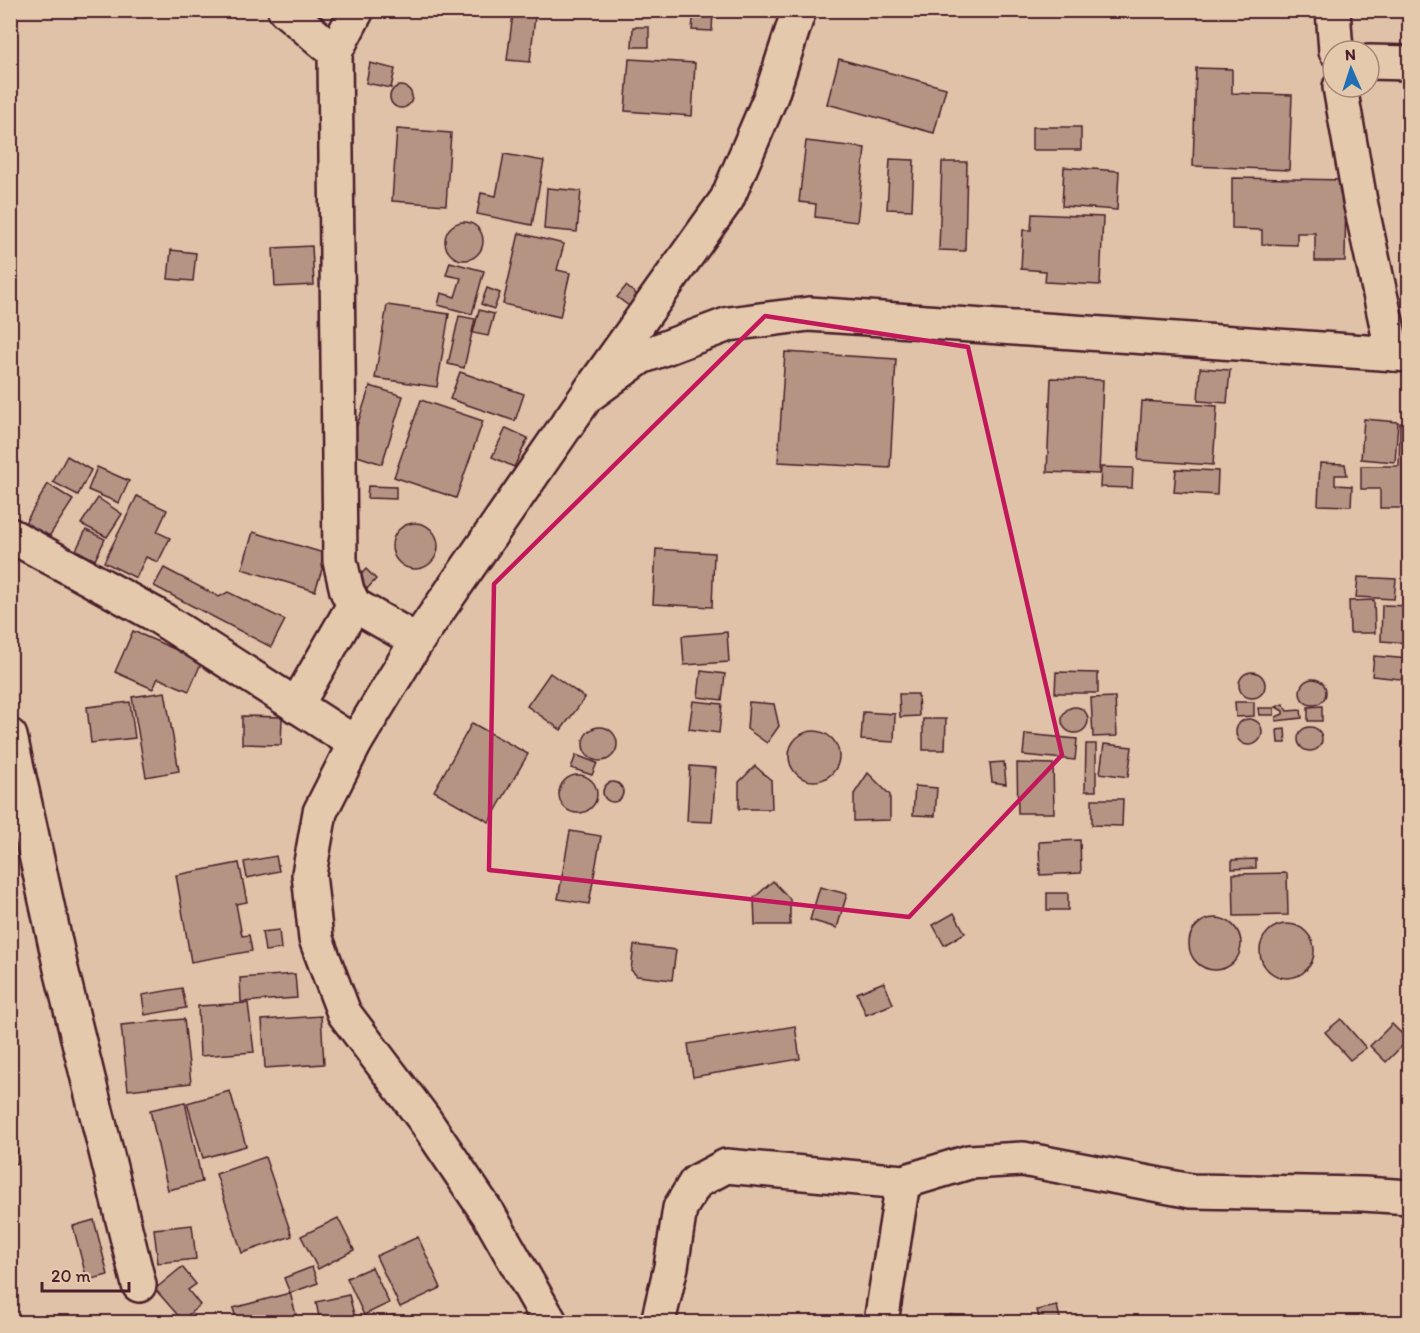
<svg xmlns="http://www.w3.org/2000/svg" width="1420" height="1333" font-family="Itim,sans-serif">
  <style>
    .building { fill: #b59484; stroke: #4a1f2b; stroke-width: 1.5 }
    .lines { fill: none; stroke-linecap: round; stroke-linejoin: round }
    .street-casing { stroke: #4a1f2b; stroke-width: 38 }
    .secondary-casing { stroke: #4a1f2b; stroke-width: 38 }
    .street { stroke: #e5c9ac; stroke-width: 33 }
    .secondary { stroke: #e5c9ac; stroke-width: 33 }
    .marked { fill: none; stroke: #c2185b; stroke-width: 4.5; stroke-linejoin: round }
  </style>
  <rect width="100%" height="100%" fill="#dfc2a7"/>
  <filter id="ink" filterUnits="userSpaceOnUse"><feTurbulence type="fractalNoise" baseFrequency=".0167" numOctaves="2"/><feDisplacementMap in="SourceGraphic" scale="12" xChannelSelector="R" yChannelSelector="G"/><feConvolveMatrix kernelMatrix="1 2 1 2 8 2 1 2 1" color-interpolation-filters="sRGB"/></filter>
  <g filter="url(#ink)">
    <g class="building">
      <path d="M694,10H713L712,31L692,30Z"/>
      <path d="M513,14L535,16L530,62L507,60Z"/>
      <path d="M633,27H649V47H632Z"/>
      <path d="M629,59L695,63L692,116L625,111Z"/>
      <path d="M839,59L946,88L934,133L827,104Z"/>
      <path d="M370,63L395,69L391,88L366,83Z"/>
      <path d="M1196,68L1232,69V93L1292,95L1289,170L1193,166Z"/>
      <circle cx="401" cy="97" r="11"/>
      <rect x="1032" y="127" width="49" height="23"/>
      <path d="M397,129L451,133L446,205L392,201Z"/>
      <path d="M806,141L865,148L857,222L815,217L816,204L799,202Z"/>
      <path d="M504,154L544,161L532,225L477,214L481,193L496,196Z"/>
      <path d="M890,159L914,160L912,210L887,209Z"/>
      <path d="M942,162H967L965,251L939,250Z"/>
      <path d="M1064,167L1119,171L1117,210L1062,206Z"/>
      <path d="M1232,178L1346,180L1345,261H1315V233H1297V245L1262,244V230L1232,229Z"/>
      <path d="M547,188L581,191L577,232L544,229Z"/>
      <path d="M1032,214L1103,217L1100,285L1045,282L1046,271L1021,269L1023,230H1031Z"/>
      <circle cx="464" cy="241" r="19"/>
      <path d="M519,233L564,244L557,270L570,273L560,317L503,304Z"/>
      <path d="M312,246L314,285L275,287L273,248Z"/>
      <path d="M171,250L196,253L193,281L168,279Z"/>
      <path d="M450,262L484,271L472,314L438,305L441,293L455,297L461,278L446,275Z"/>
      <path d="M626,286L637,295L629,306L617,297Z"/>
      <path d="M487,288L500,293L494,309L481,304Z"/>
      <path d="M387,305L449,314L437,387L375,378Z"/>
      <path d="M479,310L494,314L488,336L473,333Z"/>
      <path d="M459,316L475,319L464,368L448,364Z"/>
      <path d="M785,352L896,359L890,468L778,462Z"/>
      <path d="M1200,368L1230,370L1227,403L1198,401Z"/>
      <path d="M460,372L524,394L515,421L450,399Z"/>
      <path d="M1051,378L1103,380L1099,474L1047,472Z"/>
      <path d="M370,386L403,396L382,464L348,453Z"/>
      <path d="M421,400L483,421L456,498L394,477Z"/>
      <path d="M1142,401L1217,406L1213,465L1138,460Z"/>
      <path d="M1364,419L1398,422L1395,462L1361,459Z"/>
      <path d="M1400,423H1410V508H1380V489H1361V466H1399Z"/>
      <path d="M506,428L528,438L514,467L492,457Z"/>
      <path d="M67,456L91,470L78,495L53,482Z"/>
      <path d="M1320,463L1345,464L1347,475H1335V485L1352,486L1351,506L1318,505Z"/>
      <path d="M97,467L129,481L119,503L88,490Z"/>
      <path d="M1101,467L1133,468L1132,488L1100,487Z"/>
      <path d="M1176,469L1218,471L1217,495L1174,492Z"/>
      <path d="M48,484L73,500L48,538L25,523Z"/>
      <path d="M368,486L396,487V499L367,498Z"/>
      <path d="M137,496L167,510L157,532L170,538L158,562L146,557L136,578L104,562Z"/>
      <path d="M98,498L122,514L107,537L81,524Z"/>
      <circle cx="415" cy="546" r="23"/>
      <path d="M86,530L105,539L95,560L76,550Z"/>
      <path d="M253,532L327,554L315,591L242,569Z"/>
      <path d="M656,549L714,553L712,607L653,604Z"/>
      <path d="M164,568L219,597L228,592L285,620L271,647L154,586Z"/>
      <path d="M366,569L376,579L367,589L357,579Z"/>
      <path d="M1358,577L1396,579L1394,599L1356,597Z"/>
      <path d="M1374,600L1375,633H1350L1349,601Z"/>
      <path d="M1382,605L1410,606V643L1381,641Z"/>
      <path d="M133,631L202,661L189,691L158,678L153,689L115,672Z"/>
      <path d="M727,632L729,662L684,665L682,636Z"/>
      <path d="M1374,656L1410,659V680L1372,676Z"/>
      <path d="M701,671L725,674L722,700L698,697Z"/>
      <path d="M1056,672L1098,673V693H1055Z"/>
      <circle cx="1252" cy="685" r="13"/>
      <path d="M550,673L585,698L561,730L527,706Z"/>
      <circle cx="1313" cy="692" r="13"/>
      <path d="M165,692L179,771L146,777L132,697Z"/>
      <path d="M899,694H918L919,716L900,717Z"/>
      <path d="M1115,697L1117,736L1093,737L1091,698Z"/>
      <path d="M693,701L722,704L719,733L689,729Z"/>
      <path d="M130,702L135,738L91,743L87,707Z"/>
      <path d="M749,702L774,704L779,726L767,743L747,729Z"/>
      <path d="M1235,702H1254V716L1236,717Z"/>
      <path d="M1283,704L1287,711L1301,710L1302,718L1276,721V717L1283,714V711L1276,707Z"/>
      <path d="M1322,706V721H1308V707Z"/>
      <circle cx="1075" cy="720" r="13"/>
      <path d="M1258,708H1274V715H1259Z"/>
      <path d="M863,712L895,714L894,742L861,740Z"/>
      <path d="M242,716L282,717L281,745L242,744Z"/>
      <path d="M923,719H946L945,750H923Z"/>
      <circle cx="1249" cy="732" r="13"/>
      <path d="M472,723L528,754L489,822L434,791Z"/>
      <circle cx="600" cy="744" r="17"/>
      <circle cx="1310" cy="739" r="12"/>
      <path d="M1285,729L1286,743H1278L1277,730Z"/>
      <circle cx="814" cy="756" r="25"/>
      <path d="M1025,734L1077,739L1075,760L1023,755Z"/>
      <path d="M1086,744H1096V791H1085Z"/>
      <path d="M1104,744L1132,747L1128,777L1100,773Z"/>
      <path d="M576,755L597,763L592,775L571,768Z"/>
      <path d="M1004,762L1006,784L992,782L990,763Z"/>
      <path d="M1017,763L1053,764L1054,813H1018Z"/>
      <path d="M690,766L716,768L712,822L687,821Z"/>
      <path d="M755,766L771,780L772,809H739V782Z"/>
      <path d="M868,773L890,795V820L854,821V794Z"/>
      <circle cx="578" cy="794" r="19"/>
      <circle cx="613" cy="792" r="10"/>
      <path d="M915,786L937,788L935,816L913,815Z"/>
      <path d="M1092,799H1123L1122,826L1092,825Z"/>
      <path d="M570,831L601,836L589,904L558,899Z"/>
      <path d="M1080,840L1081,873L1040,875L1039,842Z"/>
      <path d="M276,856L279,871L247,878L244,862Z"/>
      <path d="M1256,859V868L1232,869V860Z"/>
      <path d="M239,863L247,902L236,904L242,936L249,935L252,951L191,962L176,875Z"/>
      <path d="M1287,873L1288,915L1234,916L1233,874Z"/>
      <path d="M773,881L790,899V925H755L754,898Z"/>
      <path d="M820,887L847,894L837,928L810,920Z"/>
      <rect x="1047" y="893" width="21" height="17"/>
      <path d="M954,913L965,933L944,945L933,925Z"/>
      <circle cx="1215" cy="944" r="26"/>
      <circle cx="1287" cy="951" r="27"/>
      <path d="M279,930L281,949L265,951L262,932Z"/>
      <path d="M634,945L676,950L672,980L637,976L631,970Z"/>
      <path d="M295,974L297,998L241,1002L240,978Z"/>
      <path d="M884,982L893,1004L866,1015L857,993Z"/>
      <path d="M182,988L186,1008L145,1015L142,995Z"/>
      <path d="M248,1003L254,1052L200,1056L198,1006Z"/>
      <path d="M321,1016L324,1064L265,1068L262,1020Z"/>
      <path d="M184,1019L191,1083L128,1090L121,1025Z"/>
      <path d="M1341,1019L1366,1048L1350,1060L1325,1032Z"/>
      <path d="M1392,1024L1408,1040L1386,1062L1370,1046Z"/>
      <path d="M795,1026L800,1059L693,1077L688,1044Z"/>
      <path d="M230,1091L246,1146L203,1158L187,1103Z"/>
      <path d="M185,1102L202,1182L168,1190L150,1110Z"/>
      <path d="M10,1116L19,1163L10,1164Z"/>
      <path d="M265,1157L292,1236L242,1253L216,1174Z"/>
      <path d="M338,1218L354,1250L318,1269L301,1236Z"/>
      <path d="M94,1220L108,1275L87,1280L73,1226Z"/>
      <path d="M192,1225L196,1259L158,1263L154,1229Z"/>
      <path d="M418,1237L441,1288L400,1307L376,1256Z"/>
      <path d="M182,1267L196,1284L188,1290L200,1305L182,1320L155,1289Z"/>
      <path d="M312,1267L318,1283L290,1293L284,1278Z"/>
      <path d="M372,1267L389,1303L364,1315L347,1278Z"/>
      <path d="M290,1293L298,1322H237L233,1308Z"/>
      <path d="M349,1295L356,1322H320L316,1302Z"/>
      <path d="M1057,1306L1061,1322H1040L1037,1310Z"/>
      <path d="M394,1315L396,1322H367L366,1320Z"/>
      <path d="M950,1315L1004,1322H948Z"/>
    </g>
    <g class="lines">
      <g class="street-casing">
        <g id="street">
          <path d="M285,10L335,52L340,561L347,591L354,605L417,641"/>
          <path d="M1333,10L1336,51"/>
          <path d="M335,52L357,10"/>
          <path d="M1369,62L1410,63"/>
          <path d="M1340,87L1360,201L1393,354"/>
          <path d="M590,391L727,199L771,96L799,10"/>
          <path d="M10,535L154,614L355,743"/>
          <path d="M296,706L354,605"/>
          <path d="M10,736L61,969L139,1285"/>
          <path d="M658,1322L671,1267L680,1208L696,1182L726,1166L903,1182L969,1162L1023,1159L1191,1191L1363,1194L1410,1197"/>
          <path d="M881,1322L903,1182"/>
        </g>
      </g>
      <g class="secondary-casing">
        <path id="secondary" d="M550,1322L489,1215L424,1119L344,1013L316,939L309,874L320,812L355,743L417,641L586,397L641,357L729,324L809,314L1410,355"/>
      </g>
      <use href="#street" class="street"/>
      <use href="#secondary" class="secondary"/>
    </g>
  </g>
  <path class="marked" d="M765,316L968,347L1062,755L909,917L489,870L494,584Z"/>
  <rect width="1420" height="1333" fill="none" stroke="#e5c9ac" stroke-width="36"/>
  <rect x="18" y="18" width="1384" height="1297" fill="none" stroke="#4a1f2b" stroke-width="2" filter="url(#ink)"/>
  <g transform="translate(1351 69) rotate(357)"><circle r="28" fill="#e5c9ac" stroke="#a78578" stroke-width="1.5"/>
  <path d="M0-4.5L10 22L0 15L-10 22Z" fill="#1f6fb2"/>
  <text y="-9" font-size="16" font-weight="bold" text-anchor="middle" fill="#4a1f2b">N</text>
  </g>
  <path d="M42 1282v9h87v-9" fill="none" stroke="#4a1f2b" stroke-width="3"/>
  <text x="51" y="1282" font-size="18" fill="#4a1f2b" stroke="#e5c9ac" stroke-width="4.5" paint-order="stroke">20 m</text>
</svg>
